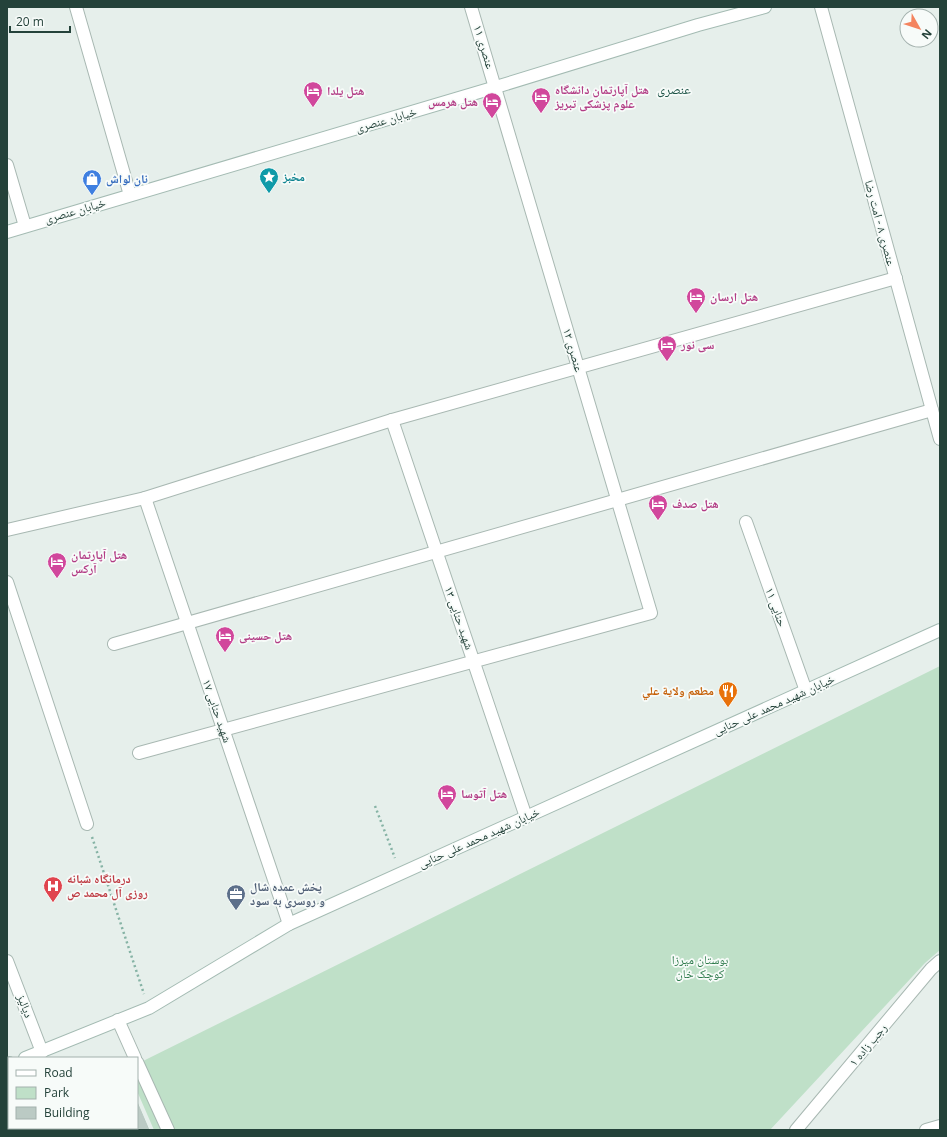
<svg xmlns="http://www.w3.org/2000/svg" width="947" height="1137" font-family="'Open Sans','Noto Naskh Arabic',sans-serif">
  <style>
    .green { fill: #bfe0c8 }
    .building { fill: #bbcac4; stroke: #b8c9c2 }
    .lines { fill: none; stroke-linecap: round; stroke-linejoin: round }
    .street-casing { stroke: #a8b8b2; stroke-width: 14 }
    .secondary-casing { stroke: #a4bbb3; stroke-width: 14 }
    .path { stroke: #86b3a5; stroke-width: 2.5; stroke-dasharray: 2 3; stroke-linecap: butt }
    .street { stroke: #fff; stroke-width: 12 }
    .secondary { stroke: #fff; stroke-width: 12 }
    .labels { text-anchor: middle; stroke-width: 3.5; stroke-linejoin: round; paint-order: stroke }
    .street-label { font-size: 12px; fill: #24423a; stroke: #f7fbf9 }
    .hotel-label { font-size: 12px; font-weight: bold; fill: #b23c85; stroke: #f7fbf9; text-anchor: start }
    .culture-label { font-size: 12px; font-weight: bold; fill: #0d838f; stroke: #f7fbf9; text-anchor: start }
    .shop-label { font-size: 12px; font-weight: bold; fill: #366cbe; stroke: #f7fbf9; text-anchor: start }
    .food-label { font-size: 12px; font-weight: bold; fill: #c56008; stroke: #f7fbf9; text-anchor: end }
    .health-label { font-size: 12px; font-weight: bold; fill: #be3a42; stroke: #f7fbf9; text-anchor: start }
    .service-label { font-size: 12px; font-weight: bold; fill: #4e5e75; stroke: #f7fbf9; text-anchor: start }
    .park-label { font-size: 12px; fill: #2d7a4b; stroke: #f7fbf9 }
    .neighbourhood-label { font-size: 13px; fill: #1f5548; stroke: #f7fbf9 }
  </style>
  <rect width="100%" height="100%" fill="#e6efeb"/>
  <g class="green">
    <path d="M940,666V950L925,963L770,1130H154L137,1091V1064Z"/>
    <path d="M62,1128H119L120,1130H57Z"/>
  </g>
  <g class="building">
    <path d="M137,1102L149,1130H126L125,1128H137Z"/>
    <path d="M9,1122V1128H26L27,1130H7V1123Z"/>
    <path d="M26,1128H49L50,1130H27Z"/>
  </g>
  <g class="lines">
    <g class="street-casing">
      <g id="street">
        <path d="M76,7L130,195"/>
        <path d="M821,7L940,439"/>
        <path d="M7,165L25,226"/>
        <path d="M392,420L526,817"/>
        <path d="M145,498L289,924"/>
        <path d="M746,522L806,691"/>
        <path d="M7,530L145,498L392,420L896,278"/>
        <path d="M7,582L87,824"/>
        <path d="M114,644L932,410"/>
        <path d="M139,753L651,613L471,7"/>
        <path d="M7,961L42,1052"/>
        <path d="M118,1020L135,1058"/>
        <path d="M137,1062L168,1130"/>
        <path d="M796,1130L931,969L940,961"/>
        <path d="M926,1130L940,1126"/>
      </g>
    </g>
    <g class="secondary-casing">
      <g id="secondary">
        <path d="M7,232L496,87L698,25L765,7"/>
        <path d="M25,1058L149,1008L289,924L940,630"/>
        <path d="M7,1064L9,1063"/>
      </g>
    </g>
    <g class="path">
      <path d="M375,806L395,858"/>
      <path d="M92,837L144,994"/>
    </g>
    <use href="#street" class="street"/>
    <use href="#secondary" class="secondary"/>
  </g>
  <defs>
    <g id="hotel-pin" transform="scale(1)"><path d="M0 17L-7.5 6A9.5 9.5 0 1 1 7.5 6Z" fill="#d1479c" stroke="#f7fbf9"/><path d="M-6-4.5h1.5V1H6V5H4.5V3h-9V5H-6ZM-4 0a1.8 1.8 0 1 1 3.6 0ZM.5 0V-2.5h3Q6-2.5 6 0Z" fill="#fff"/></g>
    <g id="sight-pin" transform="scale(1)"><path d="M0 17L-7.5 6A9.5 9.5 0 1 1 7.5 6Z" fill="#0f9aa8" stroke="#f7fbf9"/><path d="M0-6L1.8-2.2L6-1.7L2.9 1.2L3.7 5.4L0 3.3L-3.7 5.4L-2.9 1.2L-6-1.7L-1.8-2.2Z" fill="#fff"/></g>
    <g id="shop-pin" transform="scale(1)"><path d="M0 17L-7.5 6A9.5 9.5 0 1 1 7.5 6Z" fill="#3f7fe0" stroke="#f7fbf9"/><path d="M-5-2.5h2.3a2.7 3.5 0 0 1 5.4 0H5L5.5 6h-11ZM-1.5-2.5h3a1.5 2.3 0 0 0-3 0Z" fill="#fff"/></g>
    <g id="restaurant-pin" transform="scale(1)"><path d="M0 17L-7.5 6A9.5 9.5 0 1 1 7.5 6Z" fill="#e8710a" stroke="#f7fbf9"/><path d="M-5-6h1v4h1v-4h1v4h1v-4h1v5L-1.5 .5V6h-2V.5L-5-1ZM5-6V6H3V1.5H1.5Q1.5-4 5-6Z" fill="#fff"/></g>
    <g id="hospital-pin" transform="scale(1)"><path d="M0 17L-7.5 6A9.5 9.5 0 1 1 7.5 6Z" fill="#e0444e" stroke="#f7fbf9"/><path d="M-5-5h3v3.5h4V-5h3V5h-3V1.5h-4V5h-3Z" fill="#fff"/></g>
    <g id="office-pin" transform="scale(1)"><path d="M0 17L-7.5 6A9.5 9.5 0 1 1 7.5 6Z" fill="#5c6f8a" stroke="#f7fbf9"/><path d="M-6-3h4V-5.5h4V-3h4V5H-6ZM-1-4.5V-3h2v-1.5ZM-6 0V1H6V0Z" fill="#fff"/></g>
  </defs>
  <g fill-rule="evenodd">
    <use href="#hotel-pin" x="313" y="91"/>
    <use href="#hotel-pin" x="541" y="97"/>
    <use href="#hotel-pin" x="492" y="102"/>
    <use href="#sight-pin" x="269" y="177"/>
    <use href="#shop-pin" x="92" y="179"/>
    <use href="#hotel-pin" x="696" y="297"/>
    <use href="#hotel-pin" x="667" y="345"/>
    <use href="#hotel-pin" x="658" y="504"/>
    <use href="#hotel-pin" x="57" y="562"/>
    <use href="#hotel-pin" x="225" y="636"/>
    <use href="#restaurant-pin" x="728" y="691"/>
    <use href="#hotel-pin" x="447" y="794"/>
    <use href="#hospital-pin" x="53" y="886"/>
    <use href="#office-pin" x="236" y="894"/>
  </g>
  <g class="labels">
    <g class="street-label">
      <text transform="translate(484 47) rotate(73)" y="4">عنصری ۱۱</text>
      <text transform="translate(386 120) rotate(-16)" y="4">خیابان عنصری</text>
      <text transform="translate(75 211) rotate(-16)" y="4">خیابان عنصری</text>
      <text transform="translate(880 223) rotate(75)" y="4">عنصری ۸ - امت رضا</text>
      <text transform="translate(573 350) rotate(74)" y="4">عنصری ۱۲</text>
      <text transform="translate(776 607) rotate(70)" y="4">حنایی ۱۱</text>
      <text transform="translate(459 618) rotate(71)" y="4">شهید حنایی ۱۳</text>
      <text transform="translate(774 705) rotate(-24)" y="4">خیابان شهید محمد علی حنایی</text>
      <text transform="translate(217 711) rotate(71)" y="4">شهید حنایی ۱۷</text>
      <text transform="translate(479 838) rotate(-24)" y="4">خیابان شهید محمد علی حنایی</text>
      <text transform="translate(25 1006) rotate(69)" y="4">دیالیز</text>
      <text transform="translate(868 1045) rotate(-50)" y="4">رجب زاده ۱</text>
    </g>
    <g class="hotel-label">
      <text x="555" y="94">هتل آپارتمان دانشگاه<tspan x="555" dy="14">علوم پزشکی تبریز</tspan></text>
      <text x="327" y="95">هتل یلدا</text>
      <text x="478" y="106" text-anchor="end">هتل هرمس</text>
      <text x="710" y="301">هتل ارسان</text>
      <text x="681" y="349">سی نور</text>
      <text x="672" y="508">هتل صدف</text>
      <text x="71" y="559">هتل آپارتمان<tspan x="71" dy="14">آرکس</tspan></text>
      <text x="239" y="640">هتل حسینی</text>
      <text x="461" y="798">هتل آتوسا</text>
    </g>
    <g class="culture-label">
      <text x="283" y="181">مخبز</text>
    </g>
    <g class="shop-label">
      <text x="106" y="183">نان لواش</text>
    </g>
    <g class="food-label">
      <text x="714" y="695">مطعم ولاية علي</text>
    </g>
    <g class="health-label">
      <text x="67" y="883">درمانگاه شبانه<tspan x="67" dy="14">روزی آل محمد ص</tspan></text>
    </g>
    <g class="service-label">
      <text x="250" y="891">پخش عمده شال<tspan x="250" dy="14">و روسری به سود</tspan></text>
    </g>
    <g class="park-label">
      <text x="700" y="964">بوستان میرزا<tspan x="700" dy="14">کوچک خان</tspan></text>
    </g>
    <g class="neighbourhood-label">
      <text x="674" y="94">عنصری</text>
    </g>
  </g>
  <rect width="947" height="1137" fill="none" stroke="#24423a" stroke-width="16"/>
  <rect x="8" y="1057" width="130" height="72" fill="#f7fbf9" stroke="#a3b1ad"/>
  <rect x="16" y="1070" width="20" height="6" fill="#ffffff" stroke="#a3b1ad"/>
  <text x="44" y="1077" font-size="12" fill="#24423a">Road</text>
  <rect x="16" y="1087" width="20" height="12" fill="#bfe0c8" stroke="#a3b1ad"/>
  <text x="44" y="1097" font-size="12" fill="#24423a">Park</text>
  <rect x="16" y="1107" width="20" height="12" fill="#bbcac4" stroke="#a3b1ad"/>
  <text x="44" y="1117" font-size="12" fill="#24423a">Building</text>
  <g transform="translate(919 28) rotate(129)"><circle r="19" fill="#f7fbf9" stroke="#a3b1ad"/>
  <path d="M0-3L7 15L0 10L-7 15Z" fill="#f4845f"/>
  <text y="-6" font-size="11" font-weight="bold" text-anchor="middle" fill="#24423a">N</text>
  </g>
  <path d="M10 26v6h60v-6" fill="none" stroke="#24423a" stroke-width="2"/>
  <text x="16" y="26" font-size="12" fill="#24423a" stroke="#f7fbf9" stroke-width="3" paint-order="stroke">20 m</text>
</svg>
